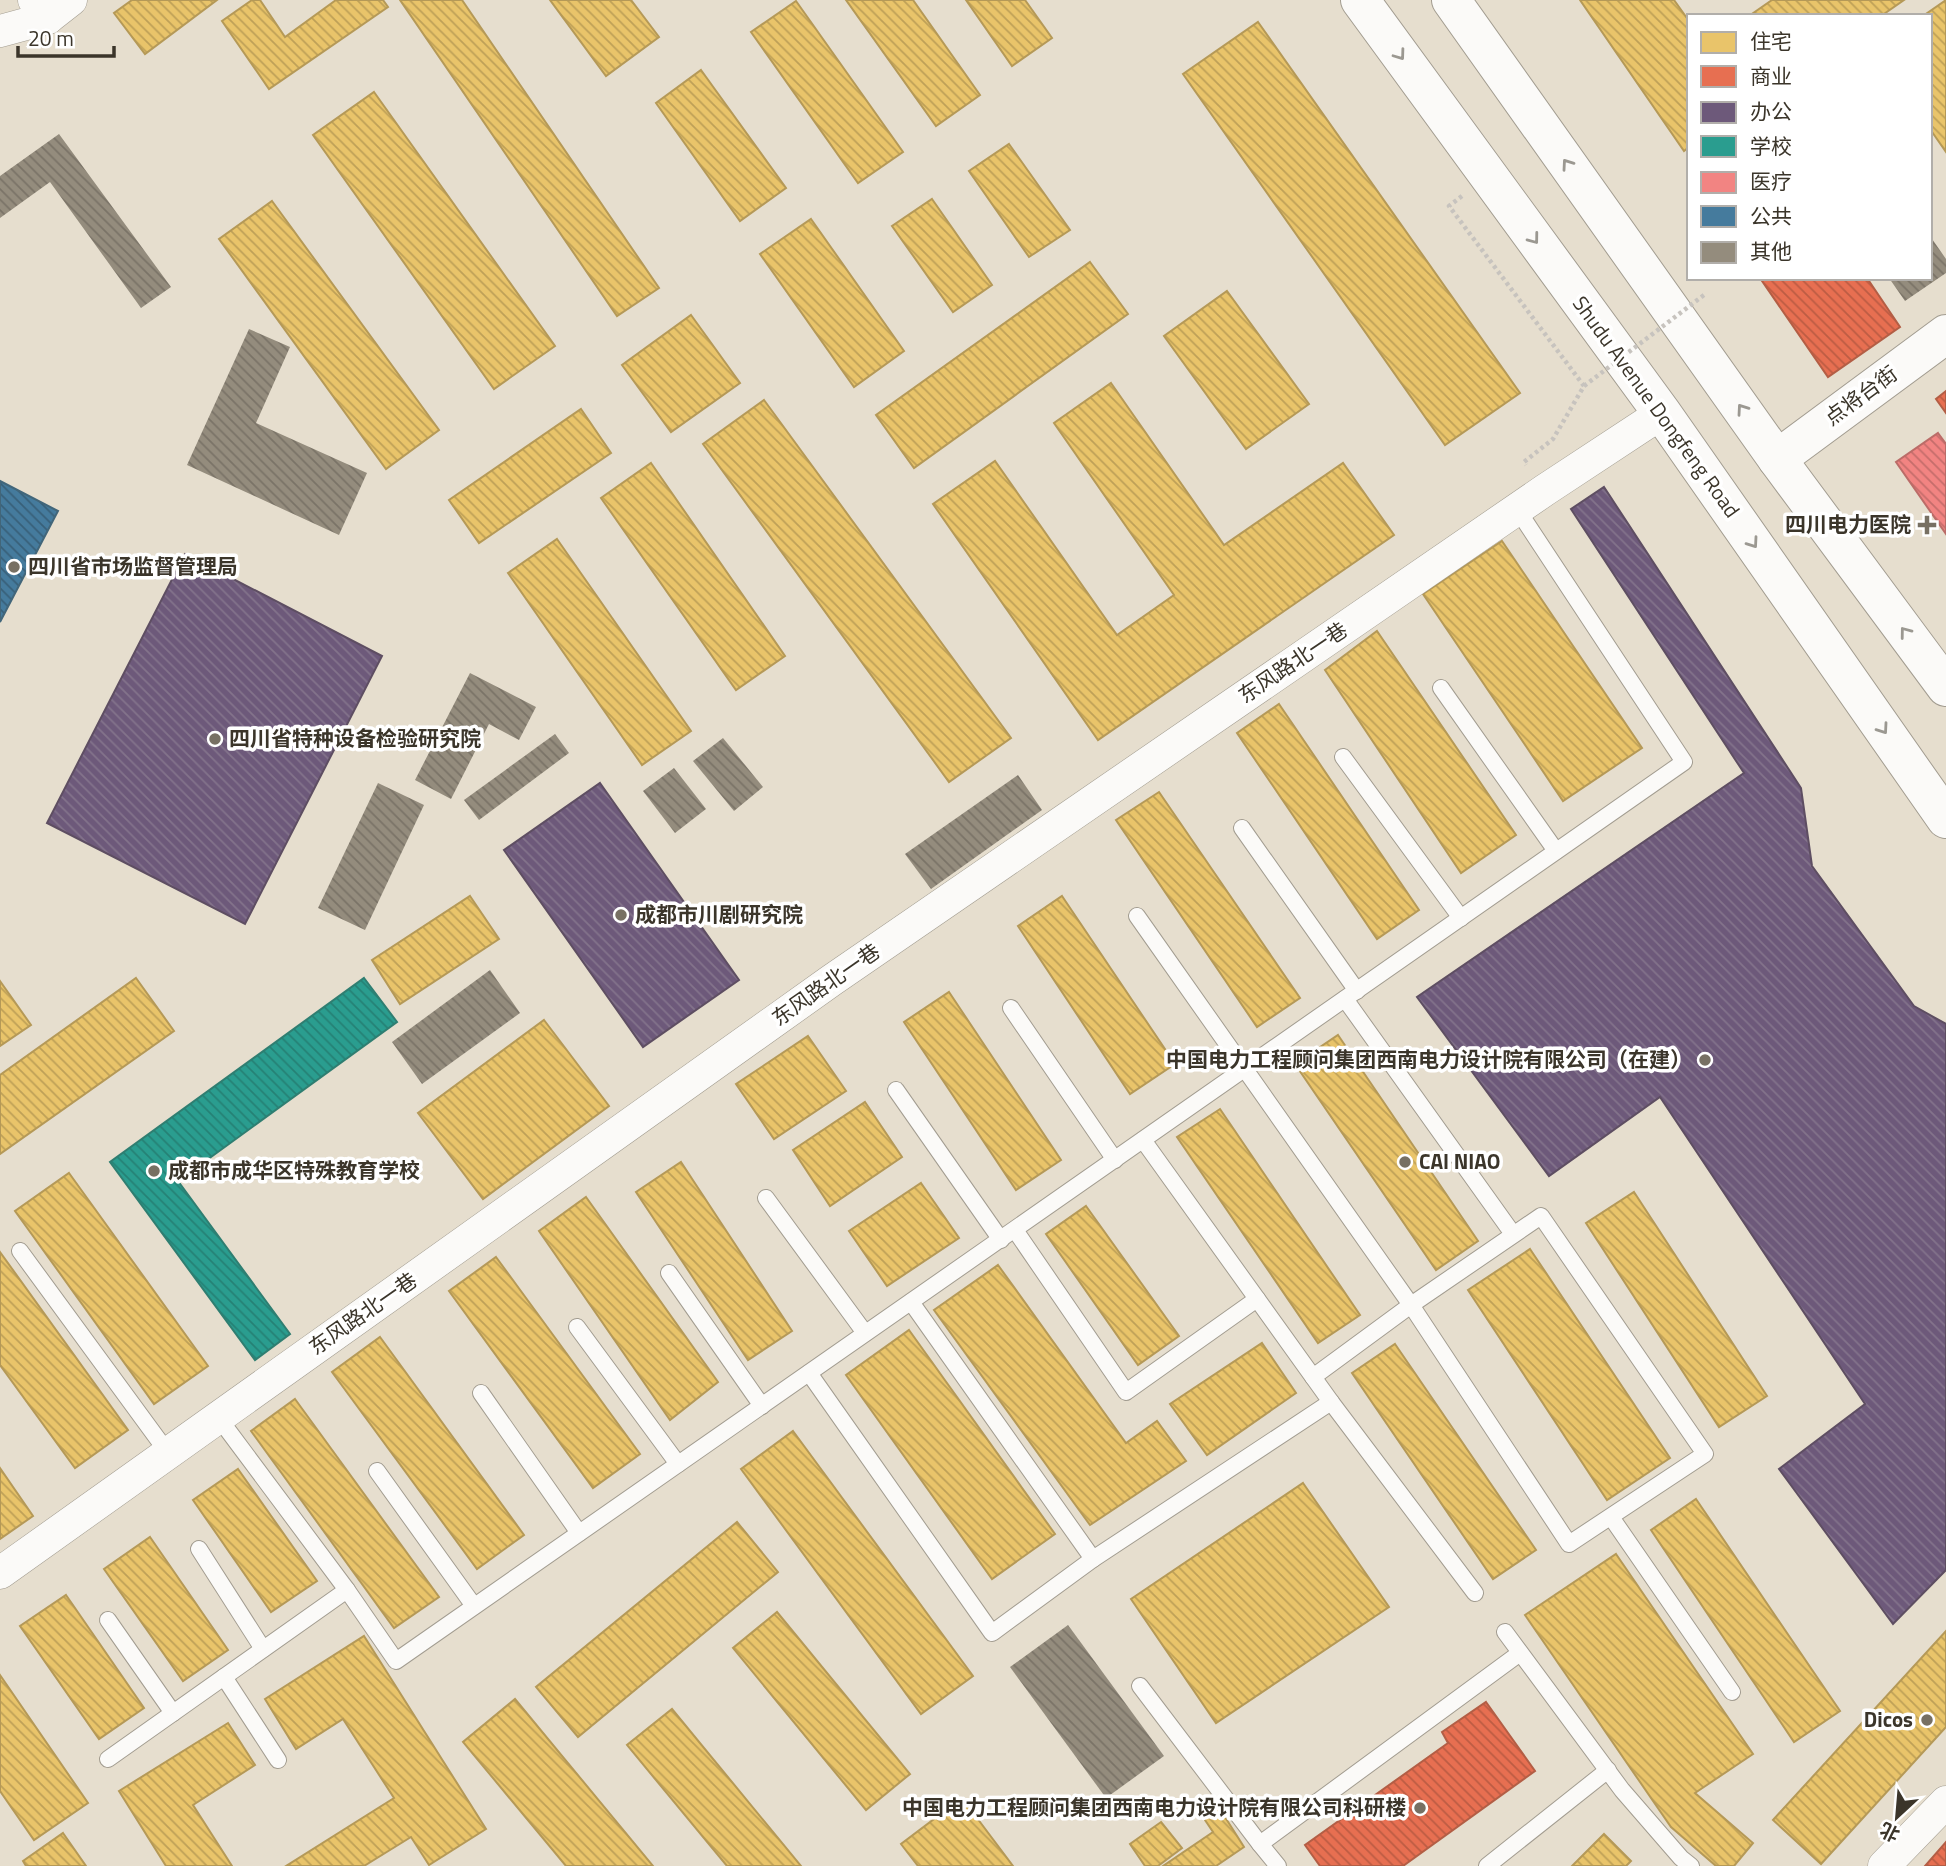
<svg xmlns="http://www.w3.org/2000/svg" width="1946" height="1866" font-family="'Titillium Web','Noto Sans SC',sans-serif">
  <style>
    .homes { fill: url(#homes-back-hatch); stroke: #b59957; stroke-width: 2 }
    .shops { fill: url(#shops-back-hatch); stroke: #b35e45; stroke-width: 2 }
    .offices { fill: url(#offices-back-hatch); stroke: #5e4e62; stroke-width: 2 }
    .schools { fill: url(#schools-back-hatch); stroke: #2f7e71; stroke-width: 2 }
    .health { fill: url(#health-back-hatch); stroke: #bb6c68; stroke-width: 2 }
    .public { fill: url(#public-back-hatch); stroke: #42667a; stroke-width: 2 }
    .building { fill: url(#building-back-hatch) }
    .lines { fill: none; stroke-linecap: round; stroke-linejoin: round }
    .service-casing { stroke: #a29c90; stroke-width: 18 }
    .minor-casing { stroke: #a29c90; stroke-width: 33 }
    .tertiary-casing { stroke: #a29c90; stroke-width: 40 }
    .primary-casing { stroke: #a29c90; stroke-width: 40 }
    .path { stroke: #c7c3be; stroke-width: 4.5; stroke-dasharray: 3.5 3.5; stroke-linecap: butt }
    .service { stroke: #fbfaf8; stroke-width: 16 }
    .minor { stroke: #fbfaf8; stroke-width: 32 }
    .tertiary { stroke: #fbfaf8; stroke-width: 38 }
    .primary { stroke: #fbfaf8; stroke-width: 38 }
    .path-bridge { stroke: #c7c3be; stroke-width: 4.5; stroke-dasharray: 3.5 3.5; stroke-linecap: butt }
    .oneway { stroke: #9b9891 }
    .poi-dot { fill: #777063; stroke: #fff; stroke-width: 2.5 }
    .labels { text-anchor: middle; stroke-width: 7; stroke-linejoin: round; paint-order: stroke }
    .street-label { font-size: 21px; fill: #3b352a; stroke: #fff }
    .poi-label { font-size: 21px; font-weight: bold; fill: #3b352a; stroke: #fff; text-anchor: start }
  </style>
  <defs>
    <pattern id="homes-back-hatch" width="6" height="6" patternUnits="userSpaceOnUse" patternTransform="scale(1.75)"><rect width="6" height="6" fill="#e9c46a"/><path d="M-1 5l2 2M0 0l6 6M5-1l2 2" fill="none" stroke="#bea057"/></pattern>
    <pattern id="shops-back-hatch" width="6" height="6" patternUnits="userSpaceOnUse" patternTransform="scale(1.75)"><rect width="6" height="6" fill="#e76f51"/><path d="M-1 5l2 2M0 0l6 6M5-1l2 2" fill="none" stroke="#bc5c43"/></pattern>
    <pattern id="offices-back-hatch" width="6" height="6" patternUnits="userSpaceOnUse" patternTransform="scale(1.75)"><rect width="6" height="6" fill="#6d597a"/><path d="M-1 5l2 2M0 0l6 6M5-1l2 2" fill="none" stroke="#83738b"/></pattern>
    <pattern id="schools-back-hatch" width="6" height="6" patternUnits="userSpaceOnUse" patternTransform="scale(1.75)"><rect width="6" height="6" fill="#2a9d8f"/><path d="M-1 5l2 2M0 0l6 6M5-1l2 2" fill="none" stroke="#258175"/></pattern>
    <pattern id="health-back-hatch" width="6" height="6" patternUnits="userSpaceOnUse" patternTransform="scale(1.75)"><rect width="6" height="6" fill="#f28482"/><path d="M-1 5l2 2M0 0l6 6M5-1l2 2" fill="none" stroke="#c56d6b"/></pattern>
    <pattern id="public-back-hatch" width="6" height="6" patternUnits="userSpaceOnUse" patternTransform="scale(1.75)"><rect width="6" height="6" fill="#457b9d"/><path d="M-1 5l2 2M0 0l6 6M5-1l2 2" fill="none" stroke="#386079"/></pattern>
    <pattern id="building-back-hatch" width="6" height="6" patternUnits="userSpaceOnUse" patternTransform="scale(1.75)"><rect width="6" height="6" fill="#948c7d"/><path d="M-1 5l2 2M0 0l6 6M5-1l2 2" fill="none" stroke="#7a7367"/></pattern>
  </defs>
  <rect width="100%" height="100%" fill="#e6dece"/>
  <g class="homes">
    <path d="M132,0H217L145,54L114,13Z"/>
    <path d="M252,0H260L285,37L336,0H383L388,7L269,89L222,21Z"/>
    <path d="M400,0H462L659,288L617,316Z"/>
    <path d="M550,0H631L659,37L606,76Z"/>
    <path d="M846,0H913L980,95L936,126Z"/>
    <path d="M966,0H1025L1052,38L1012,66Z"/>
    <path d="M1580,0H1674L1689,21V147L1684,151Z"/>
    <path d="M1772,0H1904L1881,16H1749Z"/>
    <path d="M1946,0V152L1930,129V16H1923Z"/>
    <path d="M796,1L903,152L858,183L751,32Z"/>
    <path d="M1258,22L1520,393L1445,445L1183,74Z"/>
    <path d="M701,70L786,188L740,221L656,103Z"/>
    <path d="M374,92L555,346L494,389L313,135Z"/>
    <path d="M1009,144L1070,230L1029,257L969,171Z"/>
    <path d="M932,199L992,285L953,312L892,226Z"/>
    <path d="M272,201L439,430L386,469L219,239Z"/>
    <path d="M811,219L904,351L854,387L760,254Z"/>
    <path d="M1090,262L1128,314L914,468L876,415Z"/>
    <path d="M1227,291L1309,404L1246,449L1164,336Z"/>
    <path d="M691,315L740,383L671,432L622,365Z"/>
    <path d="M1111,383L1224,545L1343,463L1394,535L1098,740L933,504L995,461L1117,635L1174,595L1054,423Z"/>
    <path d="M764,400L1011,738L949,782L703,444Z"/>
    <path d="M581,409L611,453L479,543L449,500Z"/>
    <path d="M651,463L785,656L736,690L601,498Z"/>
    <path d="M557,539L691,731L642,765L508,573Z"/>
    <path d="M1502,541L1642,748L1563,801L1423,594Z"/>
    <path d="M1377,631L1516,835L1461,873L1325,670Z"/>
    <path d="M1279,704L1419,910L1377,939L1237,733Z"/>
    <path d="M1159,792L1300,998L1257,1027L1116,820Z"/>
    <path d="M470,896L499,939L400,1004L372,960Z"/>
    <path d="M1062,896L1175,1064L1130,1094L1018,926Z"/>
    <path d="M136,978L174,1031L0,1154V1075Z"/>
    <path d="M0,981L31,1025L0,1046Z"/>
    <path d="M949,992L1061,1160L1016,1190L904,1022Z"/>
    <path d="M544,1020L609,1106L483,1199L418,1113Z"/>
    <path d="M1338,1035L1478,1241L1436,1270L1295,1064Z"/>
    <path d="M808,1036L846,1091L774,1139L736,1084Z"/>
    <path d="M865,1102L902,1157L830,1206L793,1150Z"/>
    <path d="M1220,1109L1360,1315L1318,1343L1177,1137Z"/>
    <path d="M681,1162L792,1331L748,1360L636,1192Z"/>
    <path d="M69,1173L208,1366L154,1404L15,1211Z"/>
    <path d="M921,1183L959,1238L887,1286L849,1231Z"/>
    <path d="M1634,1192L1767,1396L1719,1427L1586,1223Z"/>
    <path d="M586,1197L718,1382L670,1420L539,1231Z"/>
    <path d="M1086,1206L1179,1336L1138,1365L1046,1234Z"/>
    <path d="M1530,1249L1670,1458L1607,1500L1468,1290Z"/>
    <path d="M0,1252L128,1430L75,1468L0,1365Z"/>
    <path d="M496,1257L640,1454L593,1488L449,1291Z"/>
    <path d="M998,1265L1126,1443L1157,1421L1186,1461L1090,1525L934,1310Z"/>
    <path d="M909,1330L1055,1534L992,1579L846,1375Z"/>
    <path d="M380,1337L524,1535L477,1569L332,1372Z"/>
    <path d="M1262,1343L1296,1393L1207,1455L1170,1404Z"/>
    <path d="M1395,1344L1536,1550L1493,1579L1352,1373Z"/>
    <path d="M295,1399L439,1597L394,1628L251,1431Z"/>
    <path d="M793,1431L973,1676L921,1714L741,1469Z"/>
    <path d="M0,1468L33,1516L0,1539Z"/>
    <path d="M238,1469L317,1581L271,1612L193,1500Z"/>
    <path d="M1303,1483L1389,1607L1216,1723L1131,1599Z"/>
    <path d="M1696,1499L1840,1711L1794,1742L1651,1530Z"/>
    <path d="M737,1522L778,1572L578,1737L536,1687Z"/>
    <path d="M150,1537L228,1650L183,1681L104,1569Z"/>
    <path d="M1616,1554L1753,1754L1695,1793L1753,1843L1734,1866H1716L1671,1827L1525,1615Z"/>
    <path d="M66,1595L144,1708L99,1739L20,1626Z"/>
    <path d="M777,1612L910,1774L866,1810L733,1648Z"/>
    <path d="M1946,1631V1727L1821,1864L1773,1820Z"/>
    <path d="M364,1636L486,1829L429,1865L411,1837L364,1866H286L394,1798L343,1719L296,1749L265,1699Z"/>
    <path d="M0,1675L88,1803L34,1840L0,1791Z"/>
    <path d="M515,1699L653,1866H566L463,1742Z"/>
    <path d="M672,1709L801,1866H727L627,1745Z"/>
    <path d="M228,1723L255,1765L193,1805L232,1866H166L119,1791Z"/>
    <path d="M1211,1795L1244,1847L1216,1866H1163L1213,1832L1195,1805Z"/>
    <path d="M962,1798L1013,1866H918L901,1844Z"/>
    <path d="M1161,1822L1182,1848L1158,1866H1145L1130,1844Z"/>
    <path d="M63,1833L86,1866H26L23,1861Z"/>
    <path d="M1604,1834L1631,1861L1626,1866H1572Z"/>
  </g>
  <g class="shops">
    <path d="M1760,278H1867L1900,327L1828,377Z"/>
    <path d="M1946,391V413L1936,399Z"/>
    <path d="M1486,1702L1535,1771L1403,1866H1320L1305,1845L1448,1743L1442,1732Z"/>
    <path d="M1946,1842V1866H1925Z"/>
  </g>
  <g class="offices">
    <path d="M1604,487L1801,788L1812,866L1914,1006L1946,1024V1570L1893,1624L1779,1469L1865,1404L1660,1097L1549,1176L1417,997L1744,773L1571,509Z"/>
    <path d="M185,554L382,656L245,924L47,823Z"/>
    <path d="M600,783L739,980L643,1047L504,850Z"/>
  </g>
  <path class="schools" d="M364,978L397,1022L178,1181L290,1334L255,1360L110,1162Z"/>
  <path class="health" d="M1938,433L1946,444V534L1896,462Z"/>
  <path class="public" d="M0,481L58,511L0,622Z"/>
  <g class="building">
    <path d="M59,134L171,287L141,308L50,182L0,218V176Z"/>
    <path d="M1930,236L1946,259V273L1905,301L1889,278H1930Z"/>
    <path d="M249,329L290,347L256,423L367,473L339,535L187,465Z"/>
    <path d="M470,673L536,707L519,740L489,724L451,799L415,780Z"/>
    <path d="M555,734L569,753L479,820L464,800Z"/>
    <path d="M723,738L763,787L734,811L693,761Z"/>
    <path d="M674,768L706,809L675,833L643,791Z"/>
    <path d="M1018,775L1042,810L931,889L905,854Z"/>
    <path d="M378,783L424,805L365,930L318,908Z"/>
    <path d="M490,970L520,1013L422,1084L392,1042Z"/>
    <path d="M1068,1625L1164,1756L1106,1798L1010,1667Z"/>
  </g>
  <g class="lines">
    <g class="service-casing">
      <g id="service">
        <path d="M1441,688L1556,851"/>
        <path d="M1343,757L1461,918"/>
        <path d="M1242,828L1357,991"/>
        <path d="M1137,916L1411,1305L1569,1544L1705,1454L1541,1216L1411,1305L1313,1377"/>
        <path d="M1345,999L1513,1234"/>
        <path d="M1011,1008L1115,1160"/>
        <path d="M896,1090L1001,1240"/>
        <path d="M766,1198L865,1333"/>
        <path d="M1015,1230L1126,1392L1257,1299"/>
        <path d="M20,1251L168,1453"/>
        <path d="M669,1273L762,1406"/>
        <path d="M577,1327L678,1464"/>
        <path d="M809,1373L992,1633L1093,1559L911,1302"/>
        <path d="M481,1393L579,1533"/>
        <path d="M1331,1402L1475,1593"/>
        <path d="M218,1417L347,1590L396,1661L1684,762L1517,509"/>
        <path d="M377,1471L474,1606"/>
        <path d="M1611,1517L1732,1692"/>
        <path d="M199,1549L263,1649"/>
        <path d="M1093,1559L1331,1402L1143,1140"/>
        <path d="M108,1620L173,1713"/>
        <path d="M1505,1632L1622,1790L1681,1858L1691,1866"/>
        <path d="M224,1677L278,1760"/>
        <path d="M1140,1686L1260,1844"/>
        <path d="M108,1759L347,1590"/>
        <path d="M1278,1866L1260,1844L1520,1653"/>
        <path d="M1487,1866L1608,1770"/>
      </g>
    </g>
    <g class="minor-casing">
      <g id="minor">
        <path d="M34,0L48,18L71,0"/>
        <path d="M0,31L48,18"/>
        <path d="M0,1573L832,980L1545,490L1662,413"/>
        <path d="M1884,1866L1946,1802"/>
      </g>
    </g>
    <g class="tertiary-casing">
      <path id="tertiary" d="M1777,459L1946,334"/>
    </g>
    <g class="primary-casing">
      <g id="primary">
        <path d="M1360,0L1662,413L1946,819"/>
        <path d="M1451,0L1777,459L1946,687"/>
      </g>
    </g>
    <path class="path" d="M1462,196L1449,206L1584,386L1553,439L1524,462L1526,465"/>
    <use href="#service" class="service"/>
    <use href="#minor" class="minor"/>
    <use href="#tertiary" class="tertiary"/>
    <use href="#primary" class="primary"/>
    <path class="path-bridge" d="M1584,386L1704,295"/>
  </g>
  <defs><path id="oneway-chevron" d="M-2-3.5L2.5 0L-2 3.5" fill="none" stroke-width="1.6" stroke-linecap="round" stroke-linejoin="round" transform="scale(1.75)"/></defs>
  <g class="oneway">
    <use href="#oneway-chevron" transform="translate(1400 55) rotate(54)"/>
    <use href="#oneway-chevron" transform="translate(1567 164) rotate(-125)"/>
    <use href="#oneway-chevron" transform="translate(1534 239) rotate(53)"/>
    <use href="#oneway-chevron" transform="translate(1742 409) rotate(-125)"/>
    <use href="#oneway-chevron" transform="translate(1753 543) rotate(55)"/>
    <use href="#oneway-chevron" transform="translate(1905 632) rotate(-127)"/>
    <use href="#oneway-chevron" transform="translate(1883 729) rotate(55)"/>
  </g>
  <g class="poi-dot">
    <path d="M1923.5 514.5h7v7h7v7h-7v7h-7v-7h-7v-7h7z"/>
    <circle cx="14" cy="567" r="7"/>
    <circle cx="215" cy="739" r="7"/>
    <circle cx="621" cy="915" r="7"/>
    <circle cx="1705" cy="1060" r="7"/>
    <circle cx="1405" cy="1162" r="7"/>
    <circle cx="154" cy="1171" r="7"/>
    <circle cx="1927" cy="1720" r="7"/>
    <circle cx="1420" cy="1808" r="7"/>
  </g>
  <g class="labels">
    <g class="street-label">
      <text transform="translate(1861 396) rotate(-36)" y="7">点将台街</text>
      <text transform="translate(1656 407) rotate(54)" y="7">Shudu Avenue Dongfeng Road</text>
      <text transform="translate(1293 663) rotate(-34)" y="7">东风路北一巷</text>
      <text transform="translate(826 985) rotate(-35)" y="7">东风路北一巷</text>
      <text transform="translate(363 1314) rotate(-35)" y="7">东风路北一巷</text>
    </g>
    <g class="poi-label">
      <text x="1911" y="532" text-anchor="end">四川电力医院</text>
      <text x="28" y="574">四川省市场监督管理局</text>
      <text x="229" y="746">四川省特种设备检验研究院</text>
      <text x="635" y="922">成都市川剧研究院</text>
      <text x="1691" y="1067" text-anchor="end">中国电力工程顾问集团西南电力设计院有限公司（在建）</text>
      <text x="1419" y="1169">CAI NIAO</text>
      <text x="168" y="1178">成都市成华区特殊教育学校</text>
      <text x="1913" y="1727" text-anchor="end">Dicos</text>
      <text x="1406" y="1815" text-anchor="end">中国电力工程顾问集团西南电力设计院有限公司科研楼</text>
    </g>
  </g>
  <rect x="1687" y="14" width="245" height="266" fill="#ffffff" stroke="#b1aeaa" stroke-width="2"/>
  <rect x="1701" y="32" width="35" height="21" fill="#e9c46a" stroke="#b1aeaa" stroke-width="2"/>
  <text x="1750" y="49" font-size="21" fill="#3b352a">住宅</text>
  <rect x="1701" y="66" width="35" height="21" fill="#e76f51" stroke="#b1aeaa" stroke-width="2"/>
  <text x="1750" y="84" font-size="21" fill="#3b352a">商业</text>
  <rect x="1701" y="102" width="35" height="21" fill="#6d597a" stroke="#b1aeaa" stroke-width="2"/>
  <text x="1750" y="119" font-size="21" fill="#3b352a">办公</text>
  <rect x="1701" y="136" width="35" height="21" fill="#2a9d8f" stroke="#b1aeaa" stroke-width="2"/>
  <text x="1750" y="154" font-size="21" fill="#3b352a">学校</text>
  <rect x="1701" y="172" width="35" height="21" fill="#f28482" stroke="#b1aeaa" stroke-width="2"/>
  <text x="1750" y="189" font-size="21" fill="#3b352a">医疗</text>
  <rect x="1701" y="206" width="35" height="21" fill="#457b9d" stroke="#b1aeaa" stroke-width="2"/>
  <text x="1750" y="224" font-size="21" fill="#3b352a">公共</text>
  <rect x="1701" y="242" width="35" height="21" fill="#948c7d" stroke="#b1aeaa" stroke-width="2"/>
  <text x="1750" y="259" font-size="21" fill="#3b352a">其他</text>
  <g transform="translate(1897 1817) rotate(206)" stroke="#ffffff" stroke-width="5" paint-order="stroke">
  <path d="M0-5L12 26L0 18L-12 26Z" fill="#3b352a"/>
  <text y="-10" font-size="19" font-weight="bold" text-anchor="middle" fill="#3b352a">北</text>
  </g>
  <path d="M18 46v10h96v-10" fill="none" stroke="#3b352a" stroke-width="3.5"/>
  <text x="28" y="46" font-size="21" fill="#3b352a" stroke="#ffffff" stroke-width="5" paint-order="stroke">20 m</text>
</svg>
